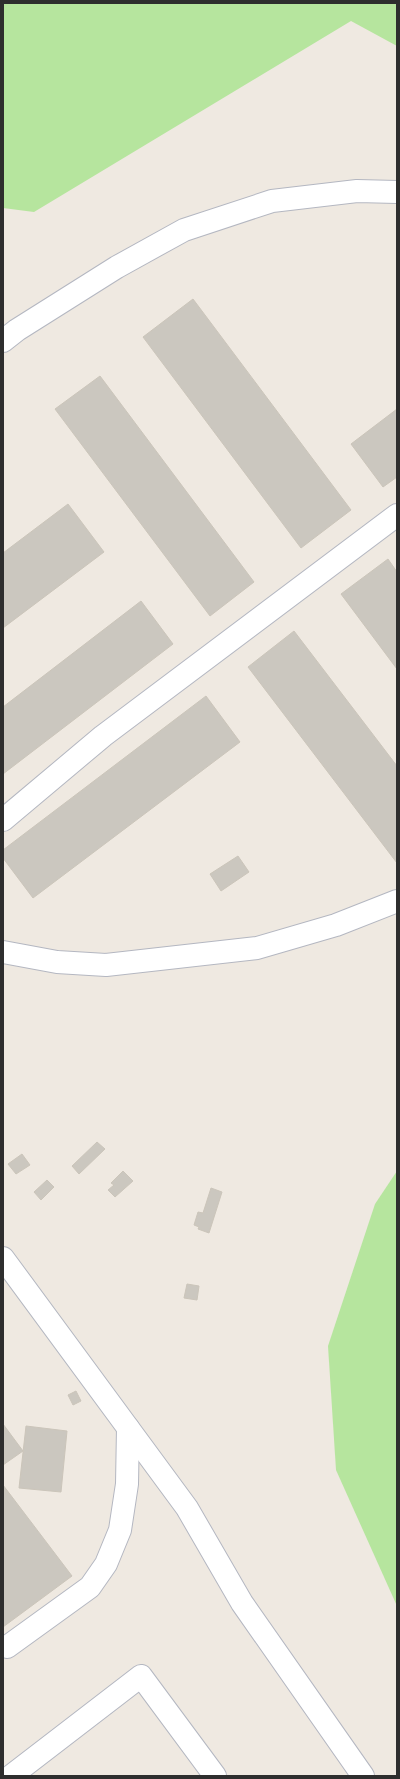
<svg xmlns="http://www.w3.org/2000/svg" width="400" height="1779" font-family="'Public Sans',sans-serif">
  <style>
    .green { fill: #b6e59e }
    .building { fill: #cbc7bf; stroke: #cbc5ba }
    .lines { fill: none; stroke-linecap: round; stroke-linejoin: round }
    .minor-casing { stroke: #b4b7c1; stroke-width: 24 }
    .minor { stroke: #fff; stroke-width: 22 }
  </style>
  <rect width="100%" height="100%" fill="#efe9e1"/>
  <g class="green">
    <path d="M3,3H397V46L351,21L34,212L3,208Z"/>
    <path d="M397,1171V1606L336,1470L328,1346L375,1204Z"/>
  </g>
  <g class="building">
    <path d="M193,299L351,510L301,548L143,337Z"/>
    <path d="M100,376L254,582L210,616L55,409Z"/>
    <path d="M397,409V477L383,487L351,444Z"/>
    <path d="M68,504L104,552L3,628V553Z"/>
    <path d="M388,559L397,572V669L341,594Z"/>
    <path d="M141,601L173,644L3,774V707Z"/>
    <path d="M294,631L397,766V863L248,667Z"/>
    <path d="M206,696L240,742L33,898L3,858V850Z"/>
    <path d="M238,856L249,872L221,891L210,874Z"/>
    <path d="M97,1142L105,1149L79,1174L72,1166Z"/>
    <path d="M22,1154L30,1165L16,1174L8,1164Z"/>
    <path d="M123,1171L133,1181L115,1197L108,1190L114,1185L111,1183Z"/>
    <path d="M47,1180L54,1187L41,1200L34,1192Z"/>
    <path d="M211,1188L222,1192L209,1233L198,1229L199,1227L194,1225L198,1212L203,1213Z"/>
    <path d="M187,1284L199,1286L197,1300L184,1298Z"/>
    <path d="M76,1391L81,1401L73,1405L68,1395Z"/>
    <path d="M3,1424L23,1451L3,1465Z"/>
    <path d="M26,1426L67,1431L61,1492L19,1488Z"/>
    <path d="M3,1485L72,1576L3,1627Z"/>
  </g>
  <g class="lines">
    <g class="minor-casing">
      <g id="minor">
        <path d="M3,341L17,330L117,267L184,230L272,201L357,191L397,192"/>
        <path d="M3,820L103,736L397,515"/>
        <path d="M3,952L57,962L106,965L257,948L336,925L397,901"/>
        <path d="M3,1258L187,1508L242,1603L363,1776"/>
        <path d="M7,1647L90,1587L106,1564L120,1530L127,1484L128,1428"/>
        <path d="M11,1776L141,1676L215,1776"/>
      </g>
    </g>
    <use href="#minor" class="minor"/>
  </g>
  <rect width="400" height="1779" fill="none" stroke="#2e2e2e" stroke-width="8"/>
</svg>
